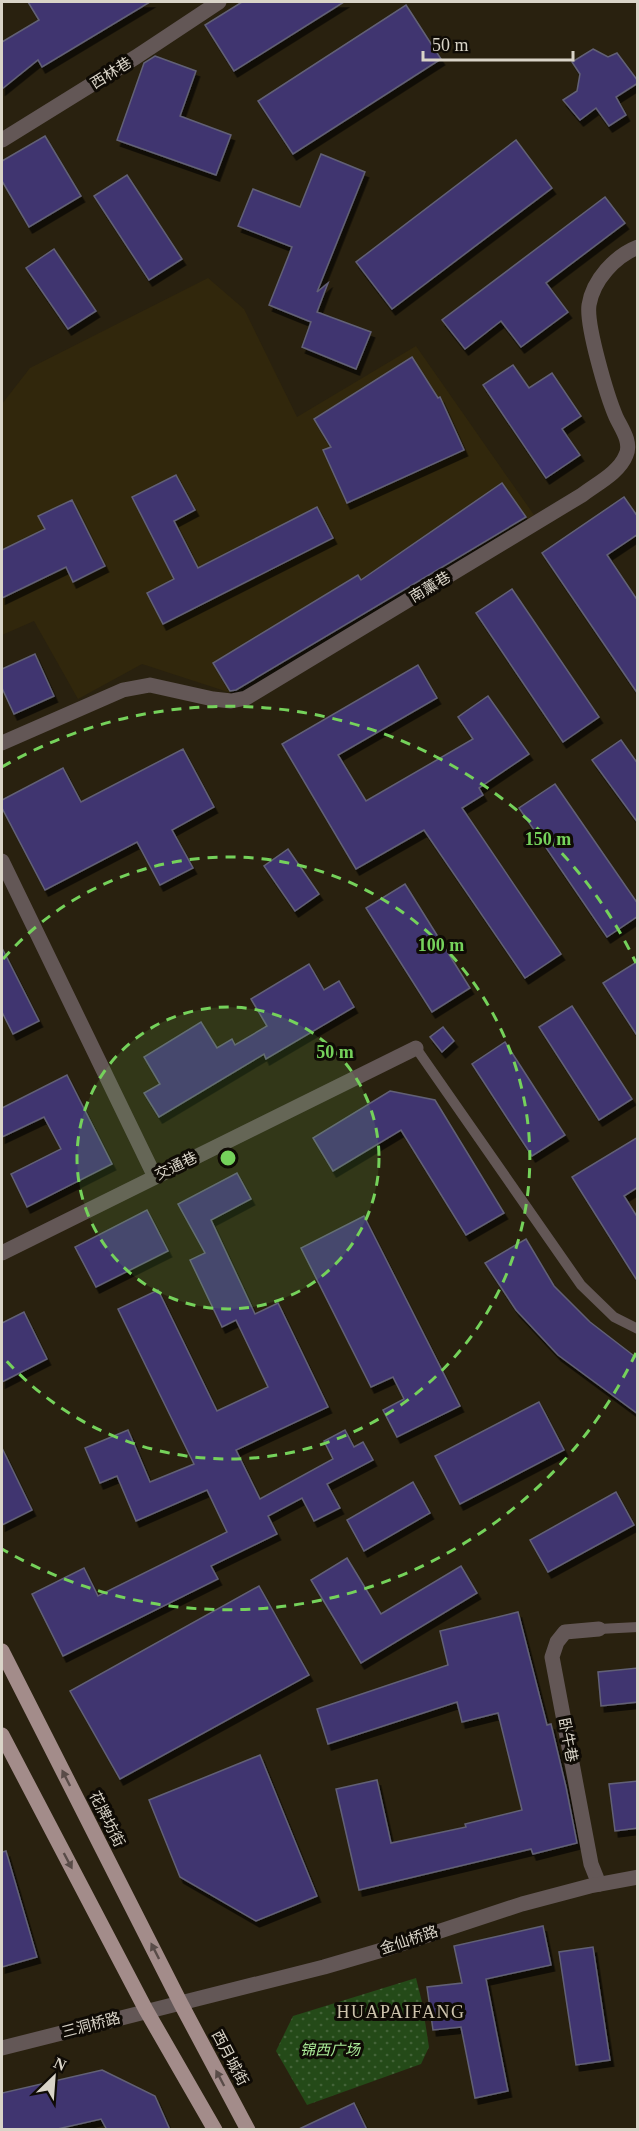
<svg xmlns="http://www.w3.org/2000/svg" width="639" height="2131" font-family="'Times New Roman','Noto Sans SC',serif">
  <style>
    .built { fill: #31270c }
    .park { fill: url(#park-dots) }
    .building { fill: #403570; stroke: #626176; stroke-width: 1.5; filter: url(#shadow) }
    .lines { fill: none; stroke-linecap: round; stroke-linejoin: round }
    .service { stroke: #635756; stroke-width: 10 }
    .minor { stroke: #635756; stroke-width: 15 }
    .tertiary { stroke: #635756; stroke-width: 15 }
    .primary { stroke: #a38c8a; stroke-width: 15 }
    .oneway { fill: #594c48 }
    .ring { fill: none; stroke: #75d25b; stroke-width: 3; stroke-dasharray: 10 8 }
    .labels { text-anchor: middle; stroke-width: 6; stroke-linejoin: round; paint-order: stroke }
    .street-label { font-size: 15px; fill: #d9d4c8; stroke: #0f0b05 }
    .park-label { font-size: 15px; font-style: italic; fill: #a9ea97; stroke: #0f0b05 }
    .quarter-label { font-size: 18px; letter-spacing: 1.5px; fill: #cec4ad; stroke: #0f0b05 }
    .centre { fill: #75d25b; stroke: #0f0b05; stroke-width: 3 }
    .ring-label { font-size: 18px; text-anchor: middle; font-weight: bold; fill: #75d25b; stroke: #0f0b05; stroke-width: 6; stroke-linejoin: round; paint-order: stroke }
  </style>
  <defs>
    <pattern id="park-dots" width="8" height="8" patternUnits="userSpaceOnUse" patternTransform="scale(1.5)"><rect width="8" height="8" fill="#244a18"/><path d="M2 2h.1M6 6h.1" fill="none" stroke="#436338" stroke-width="1.8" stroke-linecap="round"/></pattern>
    <filter id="shadow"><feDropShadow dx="3.5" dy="6" stdDeviation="0" flood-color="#0009"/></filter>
  </defs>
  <rect width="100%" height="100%" fill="#29210f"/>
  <path class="built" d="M208,278L244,309L297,417L416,346L534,515L231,693L142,664L78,699L34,621L2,635V404L30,368Z"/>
  <path class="park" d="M416,1978L422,2002L429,2047L421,2064L307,2105L276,2051L293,2016Z"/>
  <g class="building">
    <path d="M28,2H150L42,67L38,60L2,89V42L39,20Z"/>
    <path d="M242,2H344L234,71L205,25Z"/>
    <path d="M406,5L441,59L293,154L258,101Z"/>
    <path d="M593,49L608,57L617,53L638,81V83L616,97L626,115L609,126L596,108L580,120L563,100L577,91L580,74L572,62Z"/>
    <path d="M155,56L196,71L180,116L231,135L216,175L117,140L144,63Z"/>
    <path d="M45,136L81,196L29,227L2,181V161Z"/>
    <path d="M516,140L552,188L392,309L356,262Z"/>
    <path d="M321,154L365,172L317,292L328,283L317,312L371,332L356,369L302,347L311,322L269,305L292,247L238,226L253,189L300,207Z"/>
    <path d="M127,175L182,259L149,280L94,196Z"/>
    <path d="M605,197L625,223L546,283L568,312L521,347L501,321L465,349L442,320Z"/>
    <path d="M54,249L96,311L68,329L26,268Z"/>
    <path d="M412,357L438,398L440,397L464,450L347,503L323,450L331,447L314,419Z"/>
    <path d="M513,365L529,388L552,373L581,416L562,429L580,455L546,478L483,385Z"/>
    <path d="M176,475L195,510L174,521L198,568L317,507L333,538L163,624L147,593L174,579L132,497Z"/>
    <path d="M502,483L526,517L236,690L230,691L213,663L358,575L361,580Z"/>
    <path d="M624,497L638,517V534L607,555L638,601V694L542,553Z"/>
    <path d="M72,500L105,566L73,582L66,567L2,598V550L45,529L38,516Z"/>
    <path d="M512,589L599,717L563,742L476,613Z"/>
    <path d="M35,654L54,696L14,714L2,688V669Z"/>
    <path d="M418,665L437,698L338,755L366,801L473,739L458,717L488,696L529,754L479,788L483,795L462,808L561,954L525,978L424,830L356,869L282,744Z"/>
    <path d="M621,740L638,764V823L592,760Z"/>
    <path d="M183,749L214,807L172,830L193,868L160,885L137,842L45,890L2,808V800L63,768L81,802Z"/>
    <path d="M555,784L638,904V916L607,937L519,808Z"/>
    <path d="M288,849L319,894L295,911L264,866Z"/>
    <path d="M405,884L470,988L432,1012L366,908Z"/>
    <path d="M2,948L39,1021L13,1034L2,1012Z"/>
    <path d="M638,961V1037L603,983Z"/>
    <path d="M309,964L324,990L339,981L354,1007L266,1059L264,1054L159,1117L144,1093L160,1084L144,1057L201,1022L217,1048L232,1039L235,1045L267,1026L251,999Z"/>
    <path d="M572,1006L632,1099L599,1120L539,1027Z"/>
    <path d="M443,1027L454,1041L442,1052L430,1037Z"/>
    <path d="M505,1042L565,1135L532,1156L472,1064Z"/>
    <path d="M67,1075L112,1164L27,1207L11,1174L61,1149L44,1117L2,1137V1108Z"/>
    <path d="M390,1091L435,1100L504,1213L466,1235L401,1130L333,1171L313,1138Z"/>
    <path d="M638,1137V1187L624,1196L638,1218V1282L572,1177Z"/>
    <path d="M237,1173L251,1199L211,1220L255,1314L278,1303L328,1407L236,1450L260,1499L333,1459L324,1441L345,1430L354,1447L363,1442L373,1460L327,1484L340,1508L314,1521L302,1498L268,1516L277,1534L211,1566L218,1579L63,1656L32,1594L84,1568L98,1596L227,1532L207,1490L136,1521L117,1476L100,1483L85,1448L128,1430L150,1482L194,1464L118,1309L158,1290L217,1411L268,1387L236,1320L222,1327L190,1260L205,1253L178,1204Z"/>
    <path d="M147,1210L168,1251L96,1287L75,1247Z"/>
    <path d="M364,1216L460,1406L397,1437L383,1410L404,1399L393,1377L371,1387L301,1248Z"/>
    <path d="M526,1239L554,1286L590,1322L638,1359V1414L558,1355L516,1310L485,1263Z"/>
    <path d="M24,1312L47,1359L2,1382V1323Z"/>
    <path d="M539,1402L564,1450L460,1504L435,1456Z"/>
    <path d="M2,1448L32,1510L2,1525Z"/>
    <path d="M413,1482L430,1513L364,1551L347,1520Z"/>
    <path d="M616,1492L634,1525L548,1572L530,1540Z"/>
    <path d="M347,1558L381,1614L461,1566L477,1593L361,1663L311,1580Z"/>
    <path d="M259,1586L309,1675L120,1779L70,1691Z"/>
    <path d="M518,1612L547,1725L551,1724L566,1787L577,1843L533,1854L531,1849L359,1890L336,1789L377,1780L391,1843L466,1827L465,1824L522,1810L498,1713L462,1722L457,1702L328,1744L317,1709L448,1665L440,1631Z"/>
    <path d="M638,1668V1702L601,1706L598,1672Z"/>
    <path d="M260,1755L317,1896L256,1921L180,1877L149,1800Z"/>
    <path d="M638,1781V1828L615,1831L609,1784Z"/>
    <path d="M6,1851L37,1957L2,1967V1852Z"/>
    <path d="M543,1926L551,1965L486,1979L508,2091L475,2098L461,2027L433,2030L427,1987L462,1983L454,1946Z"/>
    <path d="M593,1947L610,2060L576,2065L559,1952Z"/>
    <path d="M102,2070L155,2096L170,2130H107L101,2119L53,2130H2V2093Z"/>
    <path d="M354,2103L367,2130H297Z"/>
  </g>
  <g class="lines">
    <g class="service">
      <path d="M416,1048L581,1285L614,1317L638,1329"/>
      <path d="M599,1629L638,1627"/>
    </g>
    <g class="minor">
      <path d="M2,140L136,57L219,2"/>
      <path d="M2,743L123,690L150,685L213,699L231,701L246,698L582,495C596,484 619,473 626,455C632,442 621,428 616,417C607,396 586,325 589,305C593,280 615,256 638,247"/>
      <path d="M2,861L155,1177"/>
      <path d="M2,1253L416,1048"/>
      <path d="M599,1884L591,1864L552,1657L557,1642L565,1632L599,1629"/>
    </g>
    <path class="tertiary" d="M2,2048L324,1967L389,1948L522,1904L590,1886L638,1877"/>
    <g class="primary">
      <path d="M2,1651L181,2004L248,2130"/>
      <path d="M2,1735L146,2010L215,2130"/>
    </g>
  </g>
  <defs><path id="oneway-solid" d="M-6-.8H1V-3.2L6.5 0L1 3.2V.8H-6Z" transform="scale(1.5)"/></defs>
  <g class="oneway">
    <use href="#oneway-solid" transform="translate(66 1778) rotate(-117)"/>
    <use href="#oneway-solid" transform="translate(68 1861) rotate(62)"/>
    <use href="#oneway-solid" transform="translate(155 1951) rotate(-117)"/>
    <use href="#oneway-solid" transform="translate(220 2078) rotate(-118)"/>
  </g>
  <circle cx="228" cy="1158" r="151" fill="#75d25b" fill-opacity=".12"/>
  <g class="ring">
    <circle cx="228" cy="1158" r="151"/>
    <path d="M3 959A301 301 0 1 1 3 1357"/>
    <path d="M636 1353A452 452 0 0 1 2 1549M2 767A452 452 0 0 1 636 963"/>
  </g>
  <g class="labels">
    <g class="street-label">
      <text transform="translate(111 73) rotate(-32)" y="5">西林巷</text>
      <text transform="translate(430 587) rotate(-31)" y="5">南薰巷</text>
      <text transform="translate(176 1166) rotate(-26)" y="5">交通巷</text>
      <text transform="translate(568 1740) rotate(79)" y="5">卧牛巷</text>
      <text transform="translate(107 1819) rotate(63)" y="5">花牌坊街</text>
      <text transform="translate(409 1940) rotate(-18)" y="5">金仙桥路</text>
      <text transform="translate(91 2025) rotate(-15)" y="5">三洞桥路</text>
      <text transform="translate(230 2058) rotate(62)" y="5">西月城街</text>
    </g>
    <g class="park-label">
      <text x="330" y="2055">锦西广场</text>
    </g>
    <g class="quarter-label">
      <text x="401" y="2018">HUAPAIFANG</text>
    </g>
  </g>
  <circle cx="228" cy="1158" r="9" class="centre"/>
  <g class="ring-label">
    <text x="548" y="845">150 m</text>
    <text x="441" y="951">100 m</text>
    <text x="335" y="1058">50 m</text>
  </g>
  <rect width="639" height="2131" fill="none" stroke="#d9d4c8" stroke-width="6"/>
  <g transform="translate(54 2077) rotate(25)" stroke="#0f0b05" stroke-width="4.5" paint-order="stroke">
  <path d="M0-4.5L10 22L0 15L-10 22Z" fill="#d9d4c8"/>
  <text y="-9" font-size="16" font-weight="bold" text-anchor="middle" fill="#d9d4c8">N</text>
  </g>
  <path d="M423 51v9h150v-9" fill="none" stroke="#d9d4c8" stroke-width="3"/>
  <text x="432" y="51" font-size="18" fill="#d9d4c8" stroke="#0f0b05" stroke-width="4.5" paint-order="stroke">50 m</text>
</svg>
